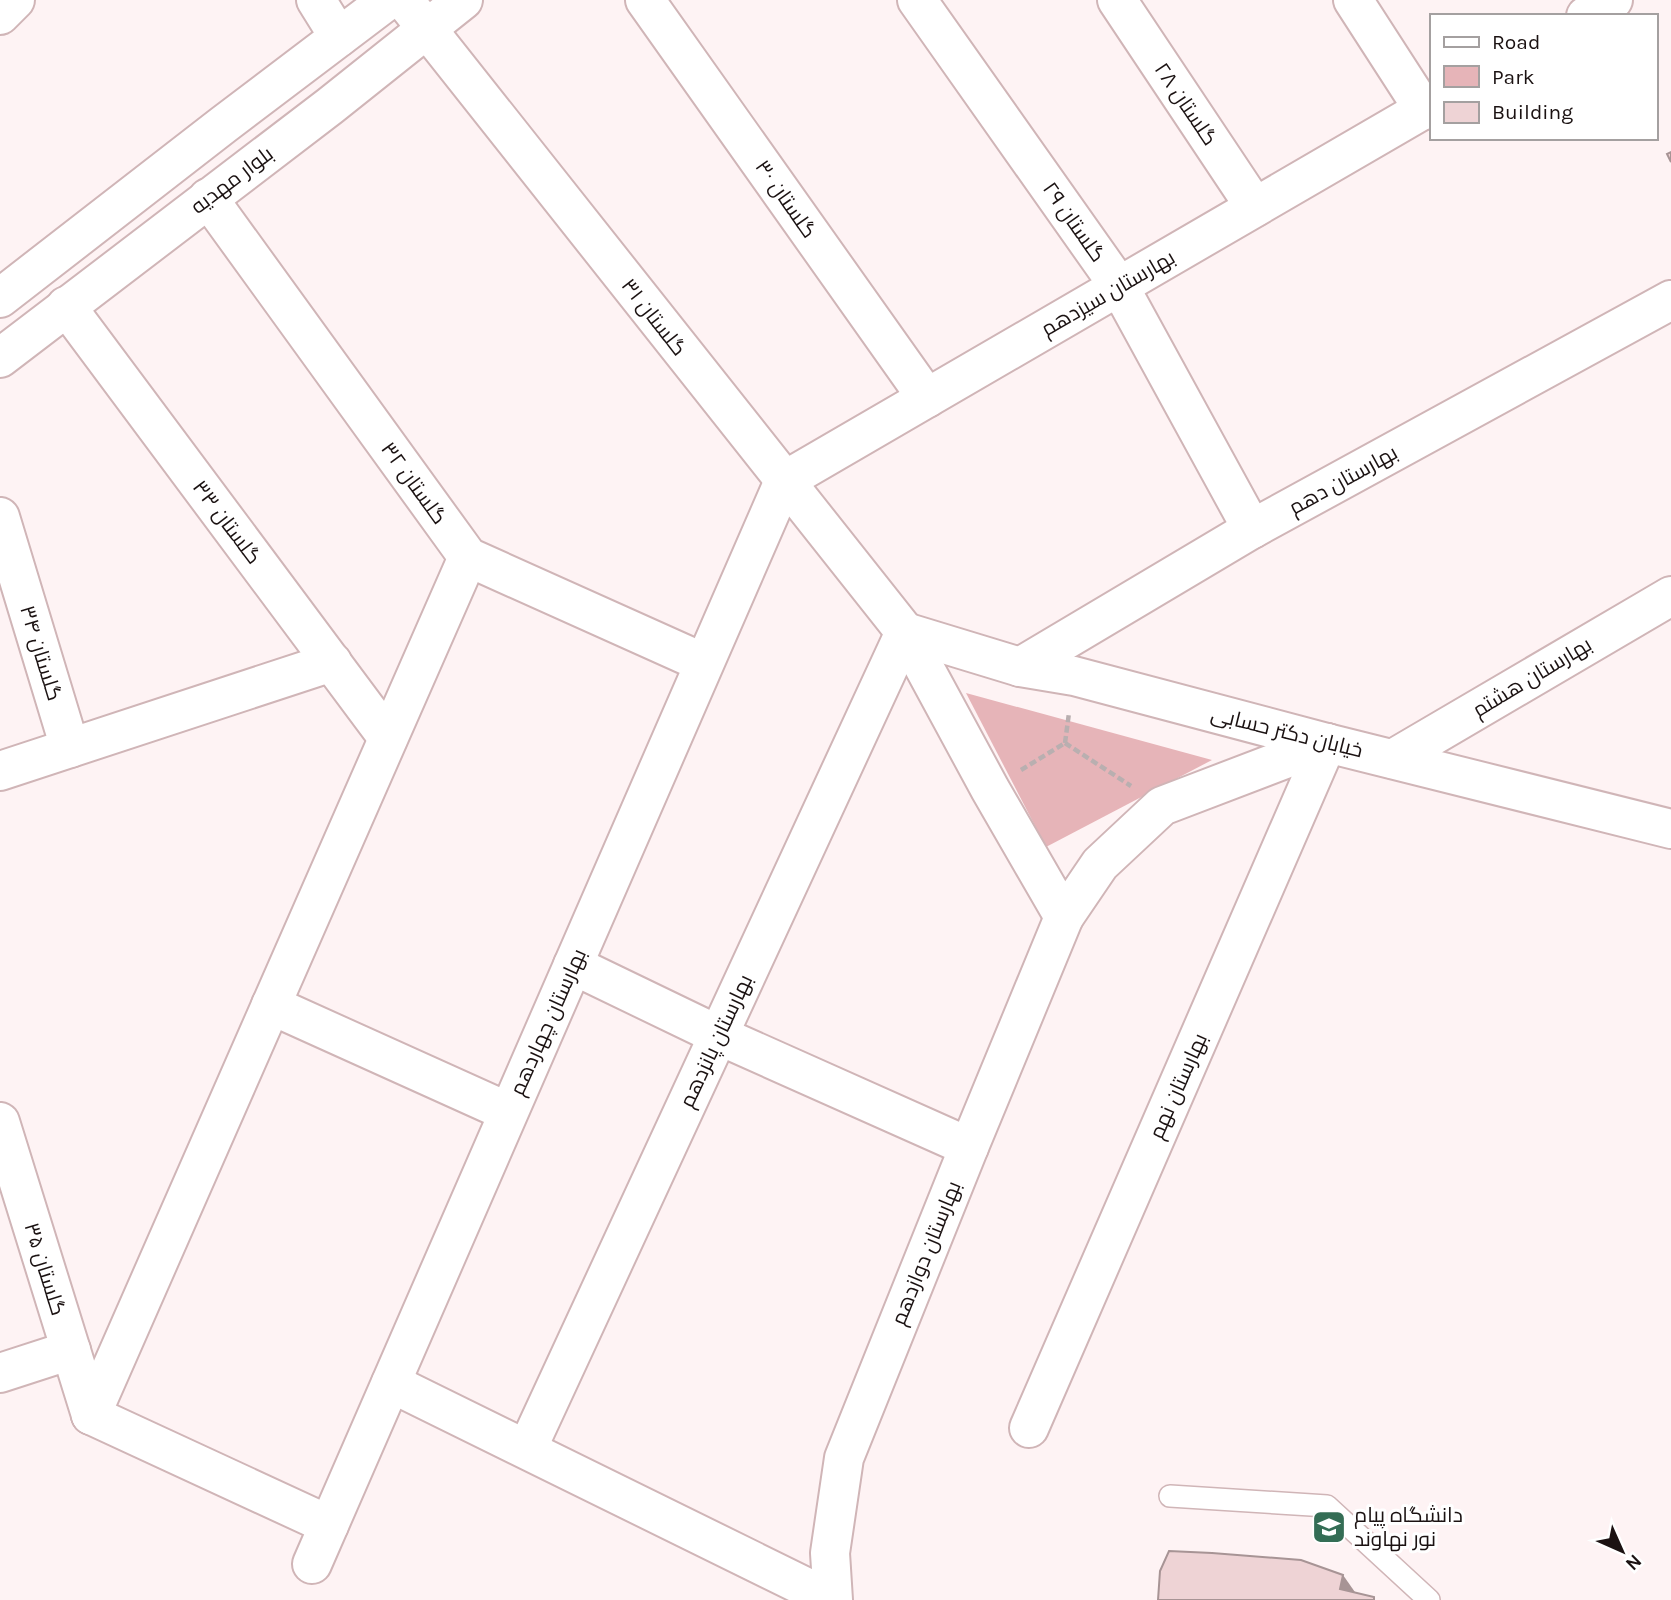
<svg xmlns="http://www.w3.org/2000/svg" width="1671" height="1600" font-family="Karla,Cairo,sans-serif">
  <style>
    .green { fill: #e6b4b8 }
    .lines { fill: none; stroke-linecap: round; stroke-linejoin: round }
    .lane-casing { stroke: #d0b5b7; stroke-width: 24 }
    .street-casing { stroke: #d0b5b7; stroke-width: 42 }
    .secondary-casing { stroke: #d0b5b7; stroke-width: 42 }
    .path { stroke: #b9afb0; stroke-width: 4.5; stroke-dasharray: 7 3.5; stroke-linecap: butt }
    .lane { stroke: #fff; stroke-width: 21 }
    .street { stroke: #fff; stroke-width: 38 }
    .secondary { stroke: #fff; stroke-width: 38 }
    .shaded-wall { fill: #a79495 }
    .building { fill: #eed3d5; stroke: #a79495; stroke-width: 2 }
    .labels { text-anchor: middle; stroke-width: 6; stroke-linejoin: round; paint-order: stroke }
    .street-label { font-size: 21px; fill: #1b1212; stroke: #fff }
    .poi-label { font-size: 21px; fill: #1b1212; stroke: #fff; text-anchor: start }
  </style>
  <rect width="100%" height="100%" fill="#fef3f4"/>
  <path class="green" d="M966,693L1212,760L1046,847Z"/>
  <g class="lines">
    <g class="lane-casing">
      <path id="lane" d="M1170,1496L1327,1506L1429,1600"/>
    </g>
    <g class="street-casing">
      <g id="street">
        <path d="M316,0L339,37"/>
        <path d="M645,0L927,398"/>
        <path d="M917,0L1119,286L1252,529"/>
        <path d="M1117,0L1255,207"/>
        <path d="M1353,0L1424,110"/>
        <path d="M0,15L15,0"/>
        <path d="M1586,16L1613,0"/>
        <path d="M208,198L468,557L704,663"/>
        <path d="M66,306L388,738"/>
        <path d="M0,517L70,748"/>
        <path d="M1020,667L1252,529L1671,300"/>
        <path d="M1393,759L1671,596"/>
        <path d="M0,771L332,662"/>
        <path d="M573,965L718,1035L969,1147"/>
        <path d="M271,1005L508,1112"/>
        <path d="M0,1122L91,1415"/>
        <path d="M0,1373L71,1350"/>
        <path d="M391,1383L832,1600"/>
        <path d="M91,1415L468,557"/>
        <path d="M91,1415L329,1525"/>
        <path d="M1029,1428L1327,743"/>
        <path d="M527,1449L905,632"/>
        <path d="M312,1564L784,481L1431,105"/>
      </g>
    </g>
    <g class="secondary-casing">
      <g id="secondary">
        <path d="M404,0L905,632L990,789L1064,917L1100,864L1162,806L1327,743"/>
        <path d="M0,298L223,125L388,0"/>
        <path d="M0,358L330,106L463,0"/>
        <path d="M905,632L1020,667L1074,676L1327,743L1671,829"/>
        <path d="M833,1600L830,1553L844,1458L969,1147L1064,917"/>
      </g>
    </g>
    <g class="path">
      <path d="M1065,743L1131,786"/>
      <path d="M1065,743L1069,713"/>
      <path d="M1021,770L1065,743"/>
    </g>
    <use href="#lane" class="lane"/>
    <use href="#street" class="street"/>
    <use href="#secondary" class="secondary"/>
  </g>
  <path class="shaded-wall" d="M1343,1575L1357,1595L1340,1589Z"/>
  <g class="building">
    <path d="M1671,152V162L1667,154Z"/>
    <path d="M1169,1551L1212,1553L1301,1560L1343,1575L1340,1589L1374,1597V1600H1158L1160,1571Z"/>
  </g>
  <defs>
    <g id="university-square" transform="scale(1.75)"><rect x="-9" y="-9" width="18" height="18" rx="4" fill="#346d55" stroke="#fff"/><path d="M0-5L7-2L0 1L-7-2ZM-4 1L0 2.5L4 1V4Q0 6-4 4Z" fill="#fff"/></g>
  </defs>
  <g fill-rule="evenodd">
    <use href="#university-square" x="1329" y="1527"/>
  </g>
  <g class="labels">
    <g class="street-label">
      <text transform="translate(1186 104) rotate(56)" y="7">گلستان ۲۸</text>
      <text transform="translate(232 180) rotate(-37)" y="7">بلوار مهدیه</text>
      <text transform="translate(786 199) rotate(55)" y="7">گلستان ۳۰</text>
      <text transform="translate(1074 222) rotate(55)" y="7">گلستان ۲۹</text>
      <text transform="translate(1108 293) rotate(-30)" y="7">بهارستان سیزدهم</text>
      <text transform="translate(654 317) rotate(52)" y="7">گلستان ۳۱</text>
      <text transform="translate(1343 480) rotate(-29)" y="7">بهارستان دهم</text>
      <text transform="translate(414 483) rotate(54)" y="7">گلستان ۳۲</text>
      <text transform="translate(227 522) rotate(53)" y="7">گلستان ۳۳</text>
      <text transform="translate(41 653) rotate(73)" y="7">گلستان ۳۴</text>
      <text transform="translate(1532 677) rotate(-31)" y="7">بهارستان هشتم</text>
      <text transform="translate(1287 732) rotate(14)" y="7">خیابان دکتر حسابی</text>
      <text transform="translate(548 1022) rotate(-66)" y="7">بهارستان چهاردهم</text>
      <text transform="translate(716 1041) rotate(-65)" y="7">بهارستان پانزدهم</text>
      <text transform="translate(1178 1086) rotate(-66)" y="7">بهارستان نهم</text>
      <text transform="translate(926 1253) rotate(-68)" y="7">بهارستان دوازدهم</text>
      <text transform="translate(45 1269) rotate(73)" y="7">گلستان ۳۵</text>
    </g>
    <g class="poi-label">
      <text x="1354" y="1522">دانشگاه پیام<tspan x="1354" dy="24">نور نهاوند</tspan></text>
    </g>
  </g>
  <rect x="1430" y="14" width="228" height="126" fill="#ffffff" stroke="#a4a0a0" stroke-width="2"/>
  <rect x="1444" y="37" width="35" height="10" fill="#ffffff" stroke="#a4a0a0" stroke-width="2"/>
  <text x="1492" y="49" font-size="21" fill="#1b1212">Road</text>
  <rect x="1444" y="66" width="35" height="21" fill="#e6b4b8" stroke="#a4a0a0" stroke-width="2"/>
  <text x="1492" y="84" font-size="21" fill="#1b1212">Park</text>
  <rect x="1444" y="102" width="35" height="21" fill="#eed3d5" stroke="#a4a0a0" stroke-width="2"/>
  <text x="1492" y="119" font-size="21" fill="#1b1212">Building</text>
  <g transform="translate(1622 1551) rotate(135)" stroke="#ffffff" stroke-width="5" paint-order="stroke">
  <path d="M0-5L12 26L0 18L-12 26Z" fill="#1b1212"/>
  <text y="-10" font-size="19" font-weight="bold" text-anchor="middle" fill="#1b1212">N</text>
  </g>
</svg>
